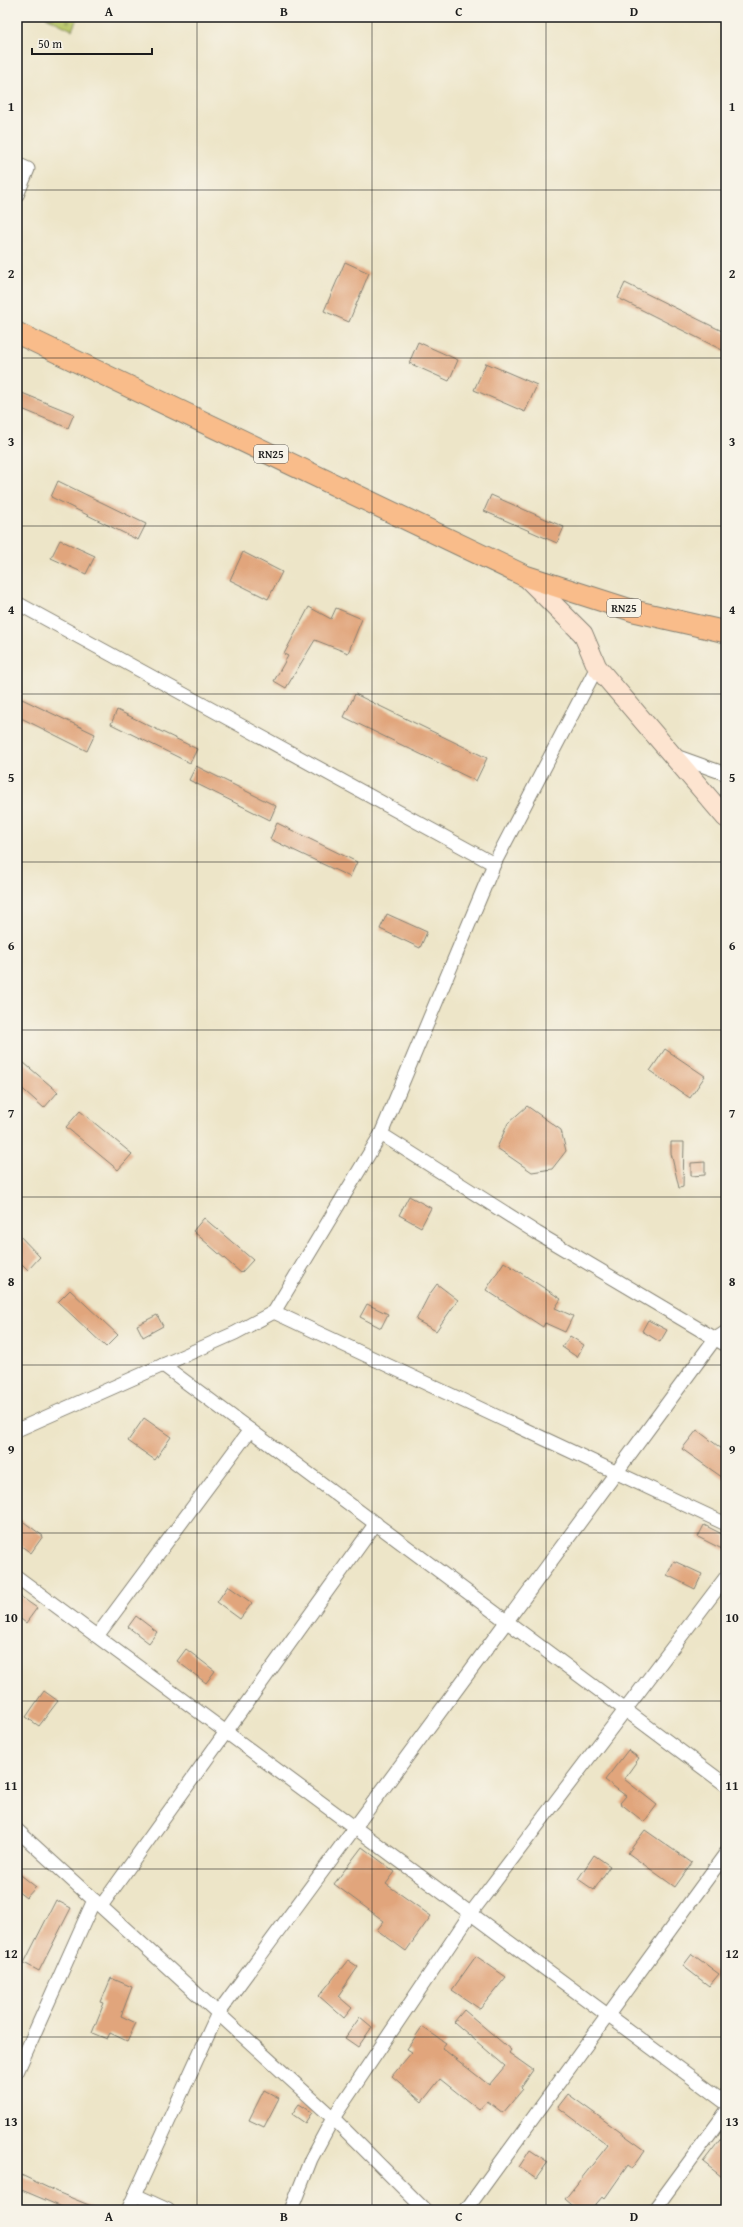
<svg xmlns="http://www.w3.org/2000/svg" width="743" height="2227" font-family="'Gentium Book Plus',serif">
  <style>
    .cemetery { fill: url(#cemetery-stones); stroke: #6a7242 }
    .building { fill: #e1a57b }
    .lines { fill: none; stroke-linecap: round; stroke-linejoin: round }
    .minor-casing { stroke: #848072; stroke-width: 15 }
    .secondary-casing { stroke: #848072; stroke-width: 21 }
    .primary-casing { stroke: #848072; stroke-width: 23 }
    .minor { stroke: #fff; stroke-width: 13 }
    .secondary { stroke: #fde4d0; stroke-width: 19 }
    .primary { stroke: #f9bc8a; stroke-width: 21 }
    .grid { fill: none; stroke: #1c1c1c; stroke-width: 1; stroke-opacity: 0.55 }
    .labels { text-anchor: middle; stroke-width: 3; stroke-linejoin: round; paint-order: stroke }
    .shield { fill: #f7f3e8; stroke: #5e5c59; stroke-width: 1 }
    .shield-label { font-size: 11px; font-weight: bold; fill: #1c1c1c }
    .neatline { fill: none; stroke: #1c1c1c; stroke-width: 1.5 }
    .grid-label { font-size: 13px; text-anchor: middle; font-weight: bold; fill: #1c1c1c }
  </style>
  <defs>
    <pattern id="cemetery-stones" width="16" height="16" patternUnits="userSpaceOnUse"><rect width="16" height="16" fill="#b9c769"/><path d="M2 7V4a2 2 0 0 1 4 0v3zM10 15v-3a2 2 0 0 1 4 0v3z" fill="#9eaa5a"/></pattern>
  </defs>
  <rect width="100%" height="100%" fill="#f7f3e8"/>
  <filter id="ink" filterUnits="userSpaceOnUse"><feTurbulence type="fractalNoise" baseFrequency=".025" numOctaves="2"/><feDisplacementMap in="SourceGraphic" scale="8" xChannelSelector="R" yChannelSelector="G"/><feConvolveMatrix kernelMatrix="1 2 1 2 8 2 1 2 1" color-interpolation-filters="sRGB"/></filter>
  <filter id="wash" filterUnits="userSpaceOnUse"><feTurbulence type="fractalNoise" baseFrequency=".012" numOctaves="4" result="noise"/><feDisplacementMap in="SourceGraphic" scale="16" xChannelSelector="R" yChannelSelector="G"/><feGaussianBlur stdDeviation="0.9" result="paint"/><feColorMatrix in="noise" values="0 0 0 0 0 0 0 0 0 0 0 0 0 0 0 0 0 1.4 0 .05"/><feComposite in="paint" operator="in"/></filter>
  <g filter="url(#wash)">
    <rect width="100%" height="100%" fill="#ede5c8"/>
    <path class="cemetery" d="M46,17H78L72,30Z"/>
    <g id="blocks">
      <g class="building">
        <path d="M345,262L369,273L349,322L324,311Z"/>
        <path d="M625,283L726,333V352L618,298Z"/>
        <path d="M418,342L458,360L449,381L409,363Z"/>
        <path d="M486,363L537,385L525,412L474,390Z"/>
        <path d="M22,393L74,414L68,428L17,407Z"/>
        <path d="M58,481L146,524L138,540L51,497Z"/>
        <path d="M491,495L564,527L557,543L484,511Z"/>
        <path d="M60,540L95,556L86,574L51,558Z"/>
        <path d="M243,552L282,572L268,599L230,580Z"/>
        <path d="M309,607L331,619L336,608L362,619L348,653L315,640L286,688L274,681L288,656L284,654Z"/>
        <path d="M355,694L487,758L476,781L344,717Z"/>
        <path d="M22,699L95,734L87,751L17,716V708Z"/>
        <path d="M117,710L197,749L190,763L111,724Z"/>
        <path d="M196,766L276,806L270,820L189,780Z"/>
        <path d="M277,823L357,862L350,877L270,839Z"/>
        <path d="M387,914L427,932L420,948L380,929Z"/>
        <path d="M665,1049L705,1076L690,1098L650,1071Z"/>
        <path d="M17,1057L58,1092L44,1108L17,1084Z"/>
        <path d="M527,1106L561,1130L566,1151L552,1169L532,1172L497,1148L508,1123Z"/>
        <path d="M80,1111L132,1154L118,1170L66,1127Z"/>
        <path d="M671,1142H684L683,1187L679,1188L671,1153Z"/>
        <path d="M705,1162V1175L691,1176V1163Z"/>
        <path d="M409,1196L431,1208L421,1227L399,1215Z"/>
        <path d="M204,1218L253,1260L241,1273L193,1231Z"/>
        <path d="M17,1233L40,1257L28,1270L17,1259Z"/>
        <path d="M504,1262L561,1299L555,1308L573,1316L565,1332L545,1323L543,1327L486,1290Z"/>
        <path d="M437,1284L458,1300L436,1331L416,1320L429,1295Z"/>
        <path d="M70,1290L118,1335L106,1347L58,1302Z"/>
        <path d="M367,1304L388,1314L381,1328L360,1317Z"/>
        <path d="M157,1315L163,1326L143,1337L137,1325Z"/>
        <path d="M648,1320L667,1330L660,1342L642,1331Z"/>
        <path d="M570,1336L584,1345L577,1357L562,1347Z"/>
        <path d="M144,1418L171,1437L155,1460L128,1441Z"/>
        <path d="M697,1430L726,1452V1480L682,1449Z"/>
        <path d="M17,1517L43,1536L31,1553L17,1543Z"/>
        <path d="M704,1525L726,1536V1551L698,1537Z"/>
        <path d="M674,1561L702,1574L695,1589L667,1575Z"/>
        <path d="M228,1586L252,1603L240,1619L217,1602Z"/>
        <path d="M17,1594L37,1608L26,1623L17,1616Z"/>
        <path d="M136,1616L157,1632L149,1643L128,1627Z"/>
        <path d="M186,1649L215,1671L206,1683L177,1661Z"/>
        <path d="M44,1691L58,1701L39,1726L26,1717Z"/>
        <path d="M628,1750L639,1758L624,1779L657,1805L644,1822L620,1803L626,1796L605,1780Z"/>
        <path d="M645,1830L692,1863L675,1887L628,1853Z"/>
        <path d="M362,1847L395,1872L386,1884L431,1916L406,1951L377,1930L384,1921L334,1884Z"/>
        <path d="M594,1855L610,1866L594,1890L578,1879Z"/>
        <path d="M17,1872L36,1887L26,1898L17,1891Z"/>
        <path d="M56,1900L71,1908L39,1971L24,1963Z"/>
        <path d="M692,1954L719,1974L709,1986L683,1966Z"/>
        <path d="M476,1956L506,1977L480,2009L452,1990Z"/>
        <path d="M348,1960L358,1967L338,1996L352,2008L344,2018L319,1996Z"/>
        <path d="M111,1978L132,1987L121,2016L136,2023L127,2041L110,2033L107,2039L92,2033L104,2003L101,2002Z"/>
        <path d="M464,2010L511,2050L509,2053L533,2070L521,2087L523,2089L503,2113L487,2101L479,2110L440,2079L422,2102L392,2076L412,2052L407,2049L422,2027L446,2043L442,2048L489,2085L505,2066L454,2022Z"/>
        <path d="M360,2017L372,2027L358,2047L345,2038Z"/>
        <path d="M264,2090L279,2098L264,2127L249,2120Z"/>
        <path d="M568,2094L645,2150L632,2168L628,2165L605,2198L603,2196L591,2210H578L565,2199L608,2145L558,2107Z"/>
        <path d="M299,2104L312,2112L305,2123L292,2114Z"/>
        <path d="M726,2132V2180L703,2162Z"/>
        <path d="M530,2150L548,2162L536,2179L519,2167Z"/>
        <path d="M17,2173L57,2192L101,2210H69L17,2188Z"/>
      </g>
    </g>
  </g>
  <g filter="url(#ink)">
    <use href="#blocks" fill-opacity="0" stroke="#848072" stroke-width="1"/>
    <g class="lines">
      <g class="minor-casing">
        <g id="minor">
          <path d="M17,164L28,169L17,195"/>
          <path d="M17,603L494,864"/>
          <path d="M673,755L726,774"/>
          <path d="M381,1134L494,864L597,667"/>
          <path d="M274,1312L726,1524"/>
          <path d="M163,1365L726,1785"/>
          <path d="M17,1430L235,1333L274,1312L381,1134L537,1233L726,1345"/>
          <path d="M17,1577L726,2103"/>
          <path d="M97,1636L250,1430"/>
          <path d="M17,1830L333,2118L425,2210"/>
          <path d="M101,1906L376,1523"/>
          <path d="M17,2072L94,1900"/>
          <path d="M135,2195L168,2210"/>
          <path d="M128,2210L218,2013L714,1340L726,1332"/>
          <path d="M291,2210L311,2159L333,2118L471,1913L726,1577"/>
          <path d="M466,2210L726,1853"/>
          <path d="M654,2210L726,2112"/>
        </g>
      </g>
      <g class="secondary-casing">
        <path id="secondary" d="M525,576L583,634L597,667L726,818"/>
      </g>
      <g class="primary-casing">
        <path id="primary" d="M17,333L525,576L634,611L726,632"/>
      </g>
      <use href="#minor" class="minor"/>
      <use href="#secondary" class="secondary"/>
      <use href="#primary" class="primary"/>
    </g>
  </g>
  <path class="grid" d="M197,17V2210M372,17V2210M546,17V2210M17,190H726M17,358H726M17,526H726M17,694H726M17,862H726M17,1030H726M17,1197H726M17,1365H726M17,1533H726M17,1701H726M17,1869H726M17,2037H726"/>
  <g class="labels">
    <g class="shield">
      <rect x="254" y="445" width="34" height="18" rx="3"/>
      <rect x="607" y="599" width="34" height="18" rx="3"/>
    </g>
    <g class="shield-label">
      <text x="271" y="458">RN25</text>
      <text x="624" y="612">RN25</text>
    </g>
  </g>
  <rect width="743" height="2227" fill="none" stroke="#f7f3e8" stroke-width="44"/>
  <path d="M32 48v6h120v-6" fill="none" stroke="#1c1c1c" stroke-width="2"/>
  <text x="38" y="48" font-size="12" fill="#1c1c1c" stroke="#f7f3e8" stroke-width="3" paint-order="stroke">50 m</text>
  <rect x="22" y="22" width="699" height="2183" class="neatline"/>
  <g class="grid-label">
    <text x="109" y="16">A</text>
    <text x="284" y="16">B</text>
    <text x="459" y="16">C</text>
    <text x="634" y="16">D</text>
    <text x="11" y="111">1</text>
    <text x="732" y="111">1</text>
    <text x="11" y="278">2</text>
    <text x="732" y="278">2</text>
    <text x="11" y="446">3</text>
    <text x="732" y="446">3</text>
    <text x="11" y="614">4</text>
    <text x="732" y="614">4</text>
    <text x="11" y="782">5</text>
    <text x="732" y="782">5</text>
    <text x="11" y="950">6</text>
    <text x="732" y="950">6</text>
    <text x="11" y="1118">7</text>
    <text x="732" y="1118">7</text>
    <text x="11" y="1286">8</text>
    <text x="732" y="1286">8</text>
    <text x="11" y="1454">9</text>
    <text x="732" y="1454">9</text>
    <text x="11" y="1622">10</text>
    <text x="732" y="1622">10</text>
    <text x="11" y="1790">11</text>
    <text x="732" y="1790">11</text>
    <text x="11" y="1958">12</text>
    <text x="732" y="1958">12</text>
    <text x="11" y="2126">13</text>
    <text x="732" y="2126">13</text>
    <text x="109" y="2221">A</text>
    <text x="284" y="2221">B</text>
    <text x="459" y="2221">C</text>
    <text x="634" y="2221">D</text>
  </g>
</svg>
